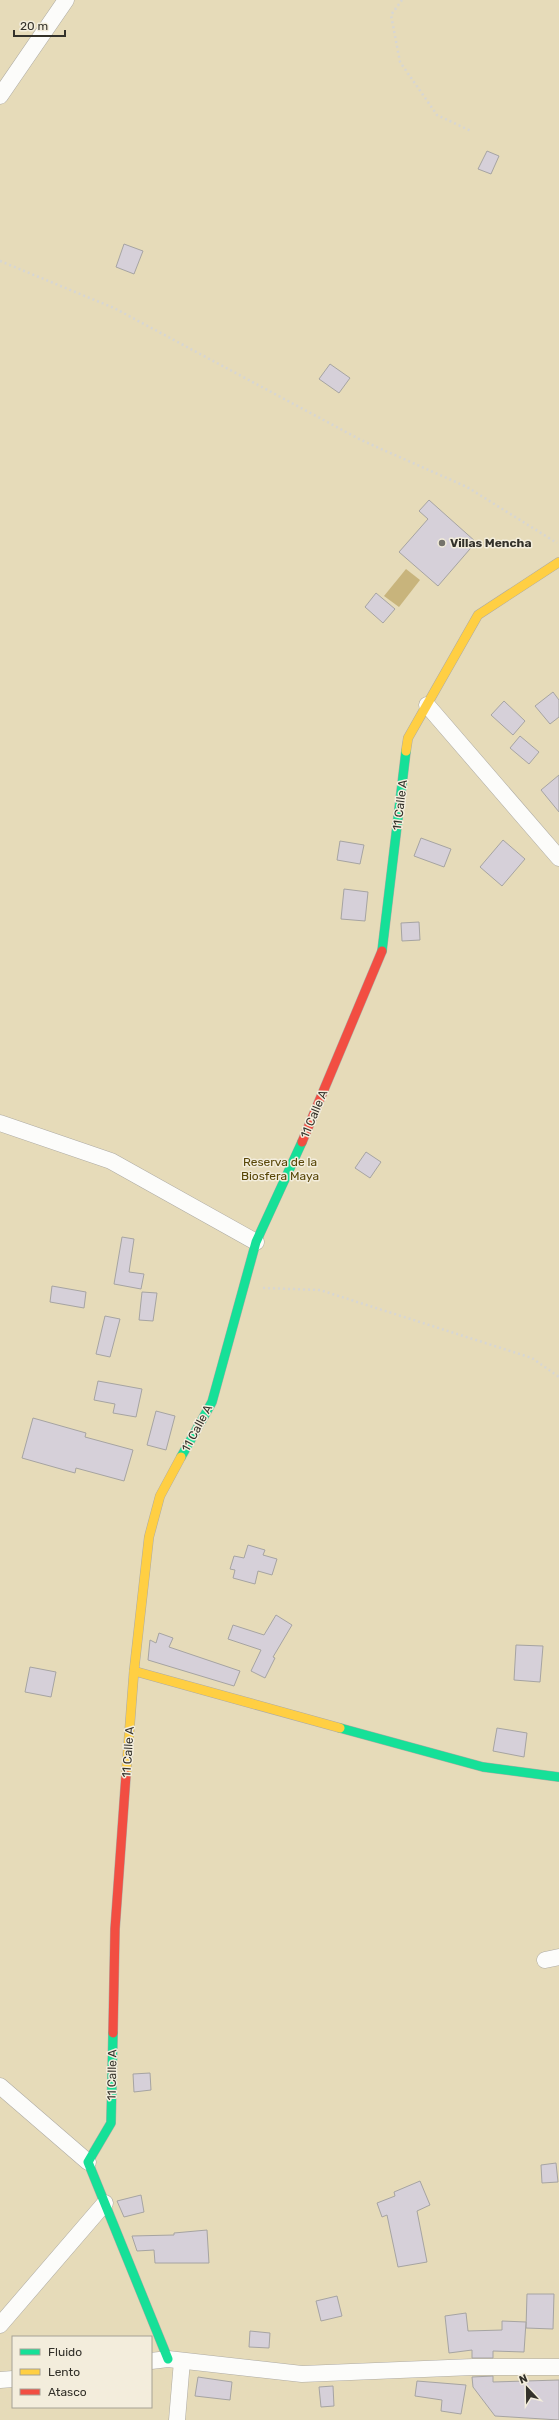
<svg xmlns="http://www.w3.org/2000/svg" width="559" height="2420" font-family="Rubik,sans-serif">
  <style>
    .green { fill: #e6dbb9; fill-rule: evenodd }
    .water { fill: #c8b47c }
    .building { fill: #d6d0d9; stroke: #a6a4a2 }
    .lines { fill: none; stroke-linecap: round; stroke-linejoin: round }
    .street-casing { stroke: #aeaba4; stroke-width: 17 }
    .fast-casing { stroke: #aeaba4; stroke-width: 10 }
    .slow-casing { stroke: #aeaba4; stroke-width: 10 }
    .jam-casing { stroke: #aeaba4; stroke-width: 10 }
    .path { stroke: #d7d6d3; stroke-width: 2.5; stroke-dasharray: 2 3; stroke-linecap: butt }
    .street { stroke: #fcfcfa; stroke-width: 16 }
    .fast { stroke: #16e098; stroke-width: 9 }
    .slow { stroke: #ffcf43; stroke-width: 9 }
    .jam { stroke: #f24e42; stroke-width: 9 }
    .poi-dot { fill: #74726a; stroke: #f3eddc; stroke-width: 1.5 }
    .labels { text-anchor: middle; stroke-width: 3; stroke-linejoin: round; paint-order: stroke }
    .poi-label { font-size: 12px; font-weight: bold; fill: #33312a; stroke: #f3eddc; text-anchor: start }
    .street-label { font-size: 12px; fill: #33312a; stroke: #f3eddc }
    .park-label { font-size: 12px; fill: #584607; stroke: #f3eddc }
  </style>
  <rect width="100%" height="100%" fill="#eeeae1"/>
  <path class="green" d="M0,0H559V2420H0ZM13,2337H151V2407H13Z"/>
  <path class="water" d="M406,569L420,580L399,607L384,596Z"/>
  <g class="building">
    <path d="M487,151L499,156L491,174L478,169Z"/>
    <path d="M124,244L143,251L134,274L116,267Z"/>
    <path d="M330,364L350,378L339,393L319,379Z"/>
    <path d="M429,500L476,542L438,586L399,552L428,519L419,511Z"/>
    <path d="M376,593L395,609L383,623L365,607Z"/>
    <path d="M553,692L559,700V717L550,724L535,706Z"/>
    <path d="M504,701L525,721L513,735L491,715Z"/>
    <path d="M520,736L539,752L529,764L510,748Z"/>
    <path d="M559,775V812L541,790Z"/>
    <path d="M421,838L451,849L444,867L414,856Z"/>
    <path d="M503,840L525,859L502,886L480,867Z"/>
    <path d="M340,841L364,845L360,864L337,860Z"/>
    <path d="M344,889L368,892L365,921L341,919Z"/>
    <path d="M419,922L420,940L402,941L401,923Z"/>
    <path d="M366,1152L381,1162L370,1178L355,1168Z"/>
    <path d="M122,1237L134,1239L129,1272L144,1274L141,1289L114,1284Z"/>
    <path d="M52,1286L86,1292L84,1308L50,1302Z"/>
    <path d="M142,1292L157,1293L153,1321L139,1320Z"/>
    <path d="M105,1316L120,1319L110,1357L96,1354Z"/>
    <path d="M98,1381L142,1389L136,1417L113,1413L115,1404L94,1400Z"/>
    <path d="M156,1411L175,1416L166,1450L147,1445Z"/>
    <path d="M33,1418L86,1433L85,1437L133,1450L124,1481L76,1468L75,1473L22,1458Z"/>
    <path d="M248,1545L265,1550L263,1555L277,1559L272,1575L258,1571L255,1584L233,1578L235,1570L230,1569L234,1556L244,1558Z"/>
    <path d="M276,1615L292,1625L273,1657L275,1658L265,1678L251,1671L261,1650L228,1639L233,1625L264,1635Z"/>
    <path d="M159,1633L173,1638L169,1647L240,1671L234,1686L148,1660L150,1640L156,1643Z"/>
    <path d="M516,1645L543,1646L540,1682L514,1680Z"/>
    <path d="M30,1667L56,1672L51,1697L25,1692Z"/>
    <path d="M497,1728L527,1733L524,1757L493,1751Z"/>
    <path d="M150,2073L151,2090L134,2092L133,2074Z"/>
    <path d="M556,2163L558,2182L542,2183L541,2165Z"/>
    <path d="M420,2181L430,2205L417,2211L427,2262L398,2267L387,2215L382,2217L377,2203L395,2196L394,2192Z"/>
    <path d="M141,2195L144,2212L124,2217L117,2201Z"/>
    <path d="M207,2230L209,2263H155L154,2250L137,2251L132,2236L174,2235V2233Z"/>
    <path d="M527,2294H554L553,2329L526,2328Z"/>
    <path d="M337,2296L342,2316L321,2321L316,2301Z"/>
    <path d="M466,2313L468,2331L502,2330V2321L526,2322L524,2352L493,2351V2358H472V2350L449,2353L445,2316Z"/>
    <path d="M250,2331L270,2333L269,2348L249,2347Z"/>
    <path d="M493,2376V2382L559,2380V2420L495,2416L473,2387L472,2377Z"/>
    <path d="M198,2377L232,2382L230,2400L195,2396Z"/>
    <path d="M417,2381L466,2385L461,2414L441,2411L442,2400L415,2396Z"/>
    <path d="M333,2386L334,2406L321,2407L319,2387Z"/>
  </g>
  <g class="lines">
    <g class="street-casing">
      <g id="street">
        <path d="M0,96L66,0"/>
        <path d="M427,705L559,858"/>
        <path d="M0,1123L111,1161L256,1242"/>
        <path d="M545,1960L559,1957"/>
        <path d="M0,2086L88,2162"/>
        <path d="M0,2325L105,2203"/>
        <path d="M151,2361L168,2359L302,2374L473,2367H559"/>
        <path d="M0,2380L13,2379"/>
        <path d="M177,2420L182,2361"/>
      </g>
    </g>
    <g class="fast-casing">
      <g id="fast">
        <path d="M382,951L406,751"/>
        <path d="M181,1457L212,1402L256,1242L302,1142"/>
        <path d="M340,1728L483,1767L559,1777"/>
        <path d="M113,2033L111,2123L88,2162L168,2359"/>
      </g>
    </g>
    <g class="slow-casing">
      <g id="slow">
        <path d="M406,751L408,738L478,615L559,562"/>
        <path d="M134,1671L340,1728"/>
        <path d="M126,1775L134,1671L149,1537L160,1496L181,1457"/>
      </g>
    </g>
    <g class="jam-casing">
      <g id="jam">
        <path d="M302,1142L382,951"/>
        <path d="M113,2033L115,1929L126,1775"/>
      </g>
    </g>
    <g class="path">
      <path d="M402,0L391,15L400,62L437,115L471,131"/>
      <path d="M0,261L114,308L361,440L467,487L557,543"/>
      <path d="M263,1288L320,1290L532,1358L559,1377"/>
    </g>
    <use href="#street" class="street"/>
    <use href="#fast" class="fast"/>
    <use href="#slow" class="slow"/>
    <use href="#jam" class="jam"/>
  </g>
  <circle class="poi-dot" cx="442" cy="543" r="4"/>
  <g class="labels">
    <g class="poi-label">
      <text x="450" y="547">Villas Mencha</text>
    </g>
    <g class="street-label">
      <text transform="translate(400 805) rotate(-83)" y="4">11 Calle A</text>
      <text transform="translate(314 1114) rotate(-67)" y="4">11 Calle A</text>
      <text transform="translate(197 1428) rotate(-62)" y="4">11 Calle A</text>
      <text transform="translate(128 1752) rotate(-86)" y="4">11 Calle A</text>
      <text transform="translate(112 2075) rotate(-89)" y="4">11 Calle A</text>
    </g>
    <g class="park-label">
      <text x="280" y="1166">Reserva de la<tspan x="280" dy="14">Biosfera Maya</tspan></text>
    </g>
  </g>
  <rect x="12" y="2336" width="140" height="72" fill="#f3eddc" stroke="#a6a295"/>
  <rect x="20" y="2349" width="20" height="6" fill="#16e098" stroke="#a6a295"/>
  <text x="48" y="2356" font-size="12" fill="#33312a">Fluido</text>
  <rect x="20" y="2369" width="20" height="6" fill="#ffcf43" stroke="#a6a295"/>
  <text x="48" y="2376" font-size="12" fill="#33312a">Lento</text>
  <rect x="20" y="2389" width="20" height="6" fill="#f24e42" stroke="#a6a295"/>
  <text x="48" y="2396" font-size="12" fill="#33312a">Atasco</text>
  <g transform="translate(527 2388) rotate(338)" stroke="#f3eddc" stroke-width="3" paint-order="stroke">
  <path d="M0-3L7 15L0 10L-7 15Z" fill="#33312a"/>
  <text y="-6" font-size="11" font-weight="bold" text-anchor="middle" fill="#33312a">N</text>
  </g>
  <path d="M14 30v6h51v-6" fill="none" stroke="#33312a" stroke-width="2"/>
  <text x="20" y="30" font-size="12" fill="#33312a" stroke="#f3eddc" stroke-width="3" paint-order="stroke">20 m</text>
</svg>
